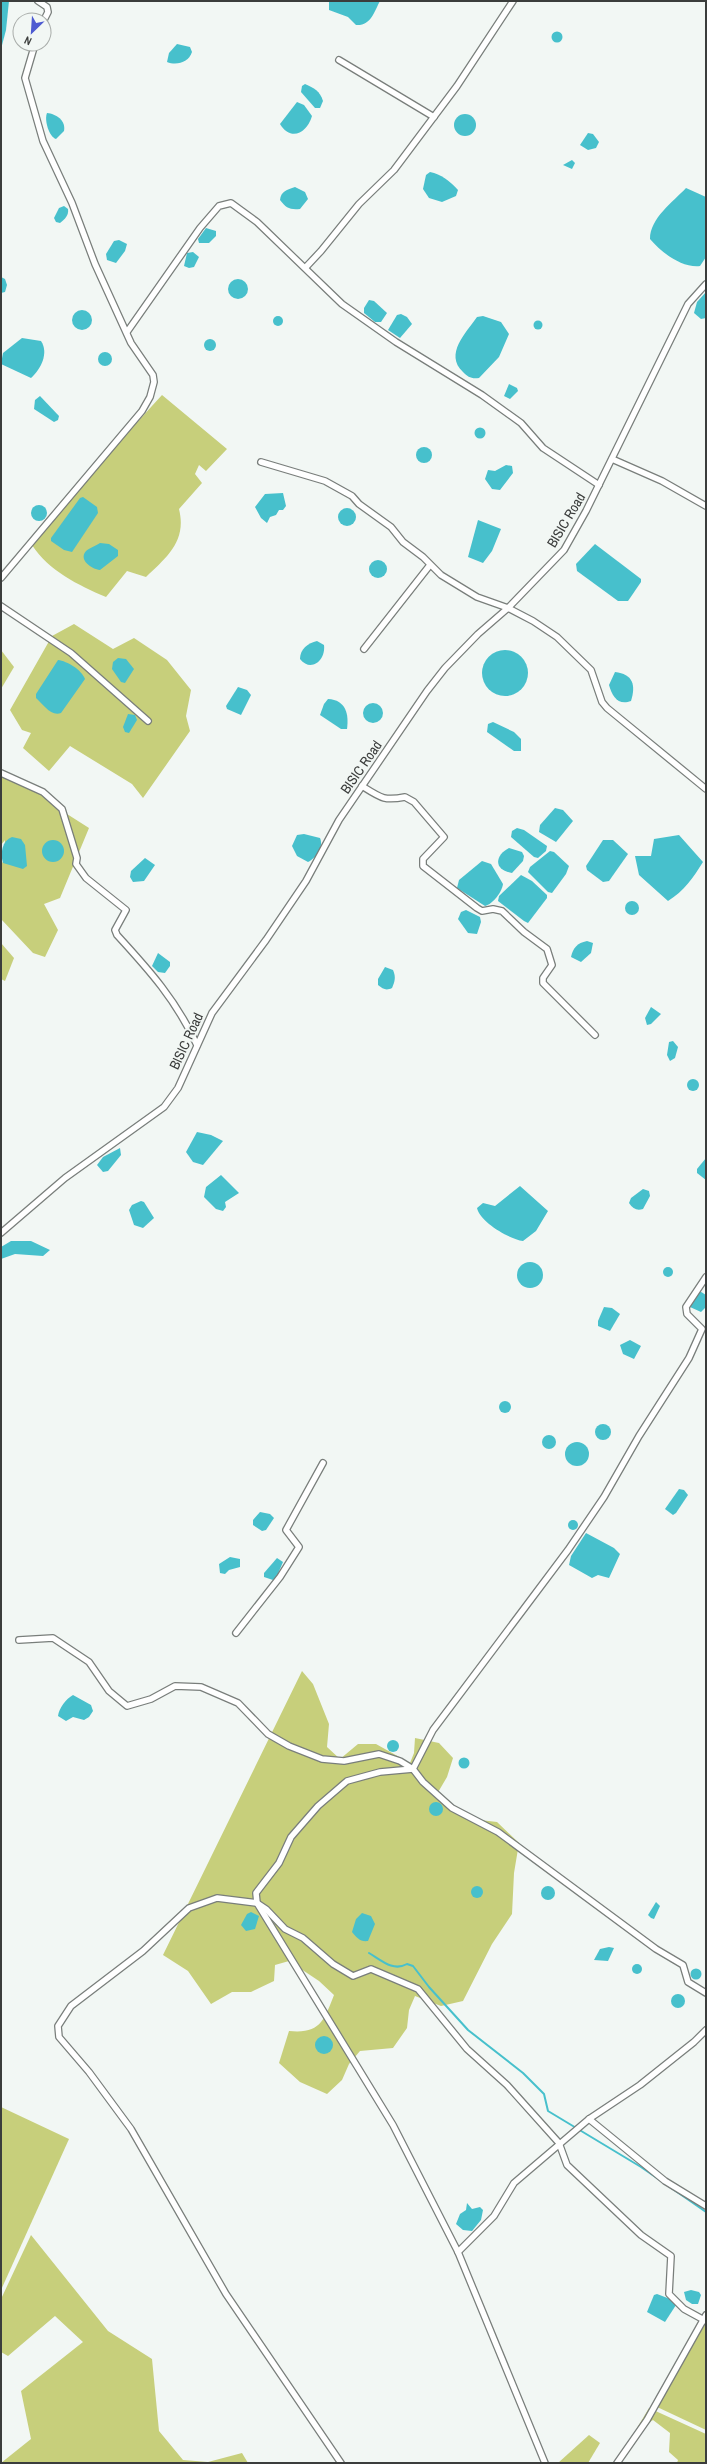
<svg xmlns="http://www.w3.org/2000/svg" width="707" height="2464" font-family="'Archivo Narrow',sans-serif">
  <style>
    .forest { fill: #c7cf7b }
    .water { fill: #47c0cc }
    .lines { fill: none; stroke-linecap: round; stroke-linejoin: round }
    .stream { stroke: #47c0cc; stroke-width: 2 }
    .street-casing { stroke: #797e7b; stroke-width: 8 }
    .street { stroke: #fff; stroke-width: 5.5 }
    .labels { text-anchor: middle; stroke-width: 4; stroke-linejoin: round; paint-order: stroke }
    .street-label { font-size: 14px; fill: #3b3d3c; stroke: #f2f7f4 }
  </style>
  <rect width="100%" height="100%" fill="#f2f7f4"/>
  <g class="forest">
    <path d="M162,395L227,449L206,471L199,465L195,474L202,483L179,509C187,541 167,557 146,577L127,571L106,597C78,585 49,571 32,545L99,464Z"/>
    <path d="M74,624L113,649L134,638L167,660L191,690L186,716L190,731L143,798L132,784L70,746L49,771L23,748L31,733L22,730L10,710L52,636Z"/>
    <path d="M1,650L14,667L1,689Z"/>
    <path d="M1,774L43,793L67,814L89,828L60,898L44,904L58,930L45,957L33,953L1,919V860L3,863L5,840L1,845Z"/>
    <path d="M1,943L14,958L5,981L1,979Z"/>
    <path d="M302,1671L313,1684L329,1724L327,1747L340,1759L358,1744H376L410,1763L414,1753L415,1738L439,1743L453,1758L447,1777L437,1794L453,1810L472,1819L497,1822L519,1843L514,1873L512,1914L492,1944L463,2001L441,2006L415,1996L409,2010L407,2028L393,2048L360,2051L349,2064L342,2080L327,2094L300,2082L279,2063L289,2031C320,2034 324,2021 334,1995L319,1981L289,1961L275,1965L274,1981L251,1992H232L211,2004L188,1971L163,1955Z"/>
    <path d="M1,2107L69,2139L1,2290Z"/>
    <path d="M31,2235L108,2331L152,2359L159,2431L183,2460L208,2462L242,2453L248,2463H1L31,2439L21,2391L83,2342L55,2316L8,2356L1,2352V2299Z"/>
    <path d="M703,2322L706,2324V2430L655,2406Z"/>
    <path d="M649,2408L706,2434V2463H677L678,2460L669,2452L670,2433L653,2420L638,2430L637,2428Z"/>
    <path d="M589,2435L600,2443L588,2463H558Z"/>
  </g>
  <g class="water">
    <path d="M1,1H9L6,30L1,49Z"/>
    <path d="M329,1H380C374,12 371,26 356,25L348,17L329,10Z"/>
    <circle cx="557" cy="37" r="5.5"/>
    <path d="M177,44L190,47L192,52C189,62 177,66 167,62L169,53Z"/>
    <path d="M305,84C314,88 320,91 323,101L320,108H315L301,92L302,86Z"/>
    <path d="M297,102L304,105L312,116C307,133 291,142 280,124Z"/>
    <path d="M47,113C56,114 66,120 64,131L56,139C49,137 44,120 47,113Z"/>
    <circle cx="465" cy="125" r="11"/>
    <path d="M588,133L593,134L599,142L596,148L588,150L580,145Z"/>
    <path d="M572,160L575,163L572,169L563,165Z"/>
    <path d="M430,172C441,174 450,181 458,190L456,196L442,202L429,198L423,189L426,175Z"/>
    <path d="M295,187L305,192L308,199L300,209C290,210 286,208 280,200C281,191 287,190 295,187Z"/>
    <path d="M686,188L706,197V257L700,266C681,268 661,252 650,239C650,218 673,202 686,188Z"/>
    <path d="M64,206L68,209C69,215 65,219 60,223L56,222L54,218L59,208Z"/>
    <path d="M206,228L216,231V236L209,243H199L198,239Z"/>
    <path d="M119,240L127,244L125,251L116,263L107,260L106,254L114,241Z"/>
    <path d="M193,252L199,257L194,267L189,268L184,266L187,253Z"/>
    <path d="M1,277L5,279L7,285L5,292L1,293Z"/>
    <circle cx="238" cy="289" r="10"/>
    <path d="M706,292V318L701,319L694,313L697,302Z"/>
    <path d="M369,300L374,301L387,313L381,322H375L364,313V308Z"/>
    <circle cx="82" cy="320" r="10"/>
    <path d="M401,314L407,317L412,324L400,338L388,330L397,315Z"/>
    <path d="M483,316L501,322L509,334L499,357L479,378C471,379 468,377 463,372C444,354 466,333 477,317Z"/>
    <circle cx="278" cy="321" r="5"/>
    <circle cx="538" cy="325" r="4.5"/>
    <path d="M22,338L41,341C49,353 41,369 31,378L1,364L3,353Z"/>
    <circle cx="210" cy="345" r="6"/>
    <circle cx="105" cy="359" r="7"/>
    <path d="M509,384L517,388L518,391L510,399L504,396Z"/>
    <path d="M40,396L59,416L58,420L54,422L34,409L35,400Z"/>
    <circle cx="480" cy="433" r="5.5"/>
    <circle cx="424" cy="455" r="8"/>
    <path d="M506,465L512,466L513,473L500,490L492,489L485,479L488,470L495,471Z"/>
    <path d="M283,493L286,506L283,510H279L276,515L270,517L267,523L261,518L255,507L265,494Z"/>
    <path d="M83,497L97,507L98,513L72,552L64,550L51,541V538L80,498Z"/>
    <circle cx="39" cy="513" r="8"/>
    <circle cx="347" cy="517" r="9"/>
    <path d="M478,520L501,529L492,551L483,563L468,557Z"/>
    <path d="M100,543L109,544L118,550V556L100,570C92,569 78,560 86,551C89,548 96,546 100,543Z"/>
    <path d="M595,544L641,579V582L628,601H618L577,571L576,564Z"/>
    <circle cx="378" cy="569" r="9"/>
    <path d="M317,641L324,645C326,660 311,673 300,659C300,649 308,643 317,641Z"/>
    <circle cx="505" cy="673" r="23"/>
    <path d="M118,658L126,659L134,669L125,683L121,682L112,669L113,662Z"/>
    <path d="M58,660C67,661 82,670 85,679L61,713C51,717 43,704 36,698V694Z"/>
    <path d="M615,672C633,674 636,685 631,701C618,706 612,696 609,685Z"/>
    <path d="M238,687L247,690L251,695L241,715L227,709L226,706Z"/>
    <path d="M328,699C346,700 349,714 347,729H341L320,715L324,704Z"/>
    <circle cx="373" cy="713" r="10"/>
    <path d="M128,714L135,715L137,720L129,733L125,732L123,727Z"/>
    <path d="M493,722L514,732L521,739V751H514L487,732L488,724Z"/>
    <path d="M555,808L563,810L573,821L556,842L539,832L540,825Z"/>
    <path d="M517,828L524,830L547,846L546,851L538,858L534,857L511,837L512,831Z"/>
    <path d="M304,834L320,838C324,847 316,858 308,862L297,856L292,846L297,835Z"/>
    <path d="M679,835L703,862C693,878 684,891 668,901L639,875L635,856H651L654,839Z"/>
    <path d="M12,837L21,839L25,845L27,866L23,869L3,863C0,853 2,841 12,837Z"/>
    <path d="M603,840H613L628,854L609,881L603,882L587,870L586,866Z"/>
    <circle cx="53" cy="851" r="11"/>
    <path d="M509,848L522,852L524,856L523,861L512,873C493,870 495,855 509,848Z"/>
    <path d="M550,851L554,852L569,866L566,874L552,893L548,892L528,872L530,867Z"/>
    <path d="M145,858L155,865L144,881L133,882L130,877L131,871Z"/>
    <path d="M482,861L491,864L503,884C502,892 493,904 485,906L457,888L459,880Z"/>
    <path d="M521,875L532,881L547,895V898L528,923L524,921L498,901L499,896Z"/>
    <circle cx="632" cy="908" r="7"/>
    <path d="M466,910L480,917L481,922L477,934L468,933L458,919L461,912Z"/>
    <path d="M587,941L593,943L591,953L581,962L571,957C573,948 577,943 587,941Z"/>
    <path d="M158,953L170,962V966L165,973L158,972L152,966Z"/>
    <path d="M385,967L393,970C396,977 395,981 392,988C386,991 383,989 378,985V979Z"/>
    <path d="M651,1007L661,1014L651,1024L647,1025L645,1018Z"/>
    <path d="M673,1041L678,1047L675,1058L670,1061L667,1055L669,1042Z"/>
    <circle cx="693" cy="1085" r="6"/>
    <path d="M197,1132L211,1135L223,1141L203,1165L193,1162L186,1152Z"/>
    <path d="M120,1148L121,1155L108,1171L103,1172L97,1165L103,1157Z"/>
    <path d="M706,1158V1180L697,1173V1169Z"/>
    <path d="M221,1175L239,1193L225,1202L226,1207L223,1211L216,1209L204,1197L206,1187Z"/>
    <path d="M520,1186L548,1211L536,1231L523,1241C509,1239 480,1222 477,1208L483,1203L495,1206Z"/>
    <path d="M643,1189L649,1191L650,1196L643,1209C637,1211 633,1209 629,1203L631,1198Z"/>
    <path d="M141,1201L144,1202L154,1218L143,1228L134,1225L129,1210L132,1205Z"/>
    <path d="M11,1241H31L50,1250L43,1256L15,1254L1,1259V1247Z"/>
    <circle cx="530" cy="1275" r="13"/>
    <circle cx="668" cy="1272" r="5"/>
    <path d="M698,1290L706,1295V1307L701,1312L690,1307Z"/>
    <path d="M604,1307L612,1308L620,1314L610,1331L598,1326V1321Z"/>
    <path d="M630,1340L641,1346L634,1359L623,1354L620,1345Z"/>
    <circle cx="505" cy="1407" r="6"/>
    <circle cx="603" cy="1432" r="8"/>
    <circle cx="549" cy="1442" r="7"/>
    <circle cx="577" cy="1454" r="12"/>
    <path d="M679,1489L684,1490L688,1495L676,1513L673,1515L665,1509Z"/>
    <path d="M260,1512L270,1514L274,1518L266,1530L262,1531L253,1525V1520Z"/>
    <circle cx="573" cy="1525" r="5"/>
    <path d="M586,1533L614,1548L620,1554L609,1578L598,1575L592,1578L569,1565L571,1556Z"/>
    <path d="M230,1557L240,1559V1567L229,1570L225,1574L220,1573L219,1564Z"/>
    <path d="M277,1558L283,1562L277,1576L273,1580L264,1577V1573Z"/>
    <path d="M73,1695L91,1705L93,1711L89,1717L84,1720L73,1717L66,1721L58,1716C59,1708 66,1699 73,1695Z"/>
    <circle cx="393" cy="1746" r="6"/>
    <circle cx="464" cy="1763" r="5.5"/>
    <circle cx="436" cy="1809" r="7"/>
    <circle cx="477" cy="1892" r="6"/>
    <circle cx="548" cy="1893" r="7"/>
    <path d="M656,1902L660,1906L654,1919L651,1918L648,1915Z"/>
    <path d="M251,1912L259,1916L255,1929L246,1931L241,1925L247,1914Z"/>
    <path d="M362,1913L371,1916L375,1924L368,1941C360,1942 357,1938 352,1932L356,1919Z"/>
    <path d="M609,1947L614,1948L608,1961L594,1960L600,1949Z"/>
    <circle cx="637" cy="1969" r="5"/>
    <circle cx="696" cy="1974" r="5.5"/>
    <circle cx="678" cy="2001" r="7"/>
    <circle cx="324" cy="2045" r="9"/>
    <path d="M467,2203L472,2209L480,2207L483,2210L481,2220L472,2231L463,2230L456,2224L460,2214L466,2210Z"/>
    <path d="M691,2290L699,2292L701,2295L698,2304H692L686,2300L684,2292Z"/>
    <path d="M657,2294L670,2299L676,2305L665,2322L647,2312L654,2295Z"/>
  </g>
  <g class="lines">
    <path class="stream" d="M369,1953C381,1960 393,1972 407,1964L413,1966L429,1987L468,2030L523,2073L544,2094L548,2111L641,2167L706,2212"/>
    <g class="street-casing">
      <g id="street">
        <path d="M38,1L47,7L48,12L44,20"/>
        <path d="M339,60L434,117"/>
        <path d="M306,267L321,251L359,204L394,170L457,86L513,1"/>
        <path d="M127,332L200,228L219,206L231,203L257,222L342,304L396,342L482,395L521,423L543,448L599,485"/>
        <path d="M612,459L662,481L706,506"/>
        <path d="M261,462L325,481L352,496L359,504L391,527L403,542L423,557L441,575L477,597L508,608L533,621L557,637L591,670L602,702L607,708L706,789"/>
        <path d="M1,578L142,411L150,397L154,382L153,375L131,343L95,264L72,203L43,141L25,78L35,44"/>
        <path d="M1,606L71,653L148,721"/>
        <path d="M364,649L430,565"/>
        <path d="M1,773L43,792L62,809L77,858L76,864L86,878L126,910L115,930L117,935C150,971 176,1000 197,1045"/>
        <path d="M362,786C381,798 384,801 405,797L414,802L444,837L423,859V866L477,908L482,911L493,909L502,911L524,932L547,949L552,965L543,978V983L595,1035"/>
        <path d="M1,1233L65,1178L164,1107L178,1088L212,1013L266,940L306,881L339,820L427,691L445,668L478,634L508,608L564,550L586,511L688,304L706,284"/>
        <path d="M706,1277L686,1307L687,1314L702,1329L689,1358L639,1436L604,1497L568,1550L433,1730L413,1769L423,1782L452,1808L498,1832L656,1949L683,1965L688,1982L706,1993"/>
        <path d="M236,1633L280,1577L299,1547L286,1530L323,1463"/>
        <path d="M19,1640L53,1638L89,1662L109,1691L127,1706L151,1699L175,1686L201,1687L238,1703L268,1734L289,1746L322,1759L344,1761L379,1754L400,1761L413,1769"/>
        <path d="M413,1769L380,1772L347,1781L318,1806L291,1837L279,1863L256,1893L257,1903L393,2125L458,2252L545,2463"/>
        <path d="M589,2119L665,2181L706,2206"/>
        <path d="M458,2252L494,2216L514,2183L589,2119L640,2085L694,2042L706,2030"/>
        <path d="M341,2463L226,2294L131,2129L89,2072L59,2037L58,2026L71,2006L143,1951L189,1908L217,1898L257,1903L266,1909L285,1929L303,1938L333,1964L353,1976L371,1969L418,1989L467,2049L507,2085L559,2143L567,2165L641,2235L671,2256L669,2294L684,2309L706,2321"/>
        <path d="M617,2463L647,2420L706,2315"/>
      </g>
    </g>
    <use href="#street" class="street"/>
  </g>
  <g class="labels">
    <g class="street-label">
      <text transform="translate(566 520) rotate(-59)" y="5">BISIC Road</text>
      <text transform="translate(361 767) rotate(-55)" y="5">BISIC Road</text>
      <text transform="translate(186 1041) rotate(-65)" y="5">BISIC Road</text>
    </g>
  </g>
  <rect width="707" height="2464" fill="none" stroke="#3b3d3c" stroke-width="4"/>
  <g transform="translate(32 32) rotate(205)"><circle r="19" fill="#f2f7f4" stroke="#a9adaa"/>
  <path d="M0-3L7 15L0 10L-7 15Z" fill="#4e5bd1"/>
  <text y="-6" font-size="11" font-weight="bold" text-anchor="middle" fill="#3b3d3c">N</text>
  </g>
</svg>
